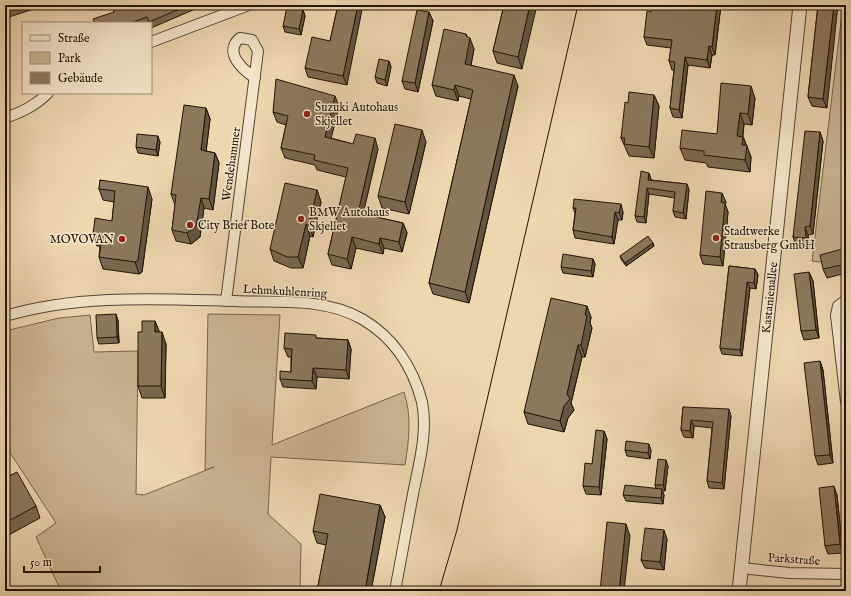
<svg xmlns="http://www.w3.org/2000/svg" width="851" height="596" font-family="'IM FELL English',serif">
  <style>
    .green { fill: #cab692; stroke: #75654c }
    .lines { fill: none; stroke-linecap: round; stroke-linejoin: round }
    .minor-casing { stroke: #534531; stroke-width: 12 }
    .tertiary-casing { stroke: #534531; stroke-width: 15 }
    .minor { stroke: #f3e5cb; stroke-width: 10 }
    .tertiary { stroke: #f3e5cb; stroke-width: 13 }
    .tram { stroke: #201407; stroke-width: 1 }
    .wall { fill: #786851; stroke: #201407 }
    .shaded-wall { fill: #615542; stroke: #201407 }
    .building { fill: #8b795e; stroke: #201407 }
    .poi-dot { fill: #8f2418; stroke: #f3e5cb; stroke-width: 1.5 }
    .labels { text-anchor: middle; stroke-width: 3; stroke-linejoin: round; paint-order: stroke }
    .poi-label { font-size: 12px; fill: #201407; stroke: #f3e5cb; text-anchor: start }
    .street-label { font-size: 12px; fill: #201407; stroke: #f3e5cb }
  </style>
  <rect width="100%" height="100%" fill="#edd7af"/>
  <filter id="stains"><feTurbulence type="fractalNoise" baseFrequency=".005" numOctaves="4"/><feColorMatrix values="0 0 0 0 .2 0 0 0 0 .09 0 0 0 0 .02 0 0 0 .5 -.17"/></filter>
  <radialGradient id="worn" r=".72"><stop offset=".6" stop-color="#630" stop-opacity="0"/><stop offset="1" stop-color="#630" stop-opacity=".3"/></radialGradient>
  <g class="green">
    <path d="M843,5H846V255L820,262L812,261Z"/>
    <path d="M208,314L280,315L272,445L404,392C412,417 409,440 405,465L271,457L268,514L301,544L300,591H61L36,537L56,523L5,445V331L59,318L90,315L94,352L138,351L136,494L144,495L214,467L205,470Z"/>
  </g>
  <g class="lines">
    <g class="minor-casing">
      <g id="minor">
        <path d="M151,42L249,5"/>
        <path d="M5,118C22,112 35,106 48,93"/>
        <path d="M846,300L838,306L836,315L846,402"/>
        <path d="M226,301L258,51L252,40L240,38C223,52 242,69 255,78"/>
        <path d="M5,316C79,294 159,299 235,301C277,303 324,297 362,319C393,337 413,367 422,402C428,432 419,464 413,494C407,526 401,559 395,591"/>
        <path d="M741,568L789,573L846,574"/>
      </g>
    </g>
    <g class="tertiary-casing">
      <g id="tertiary">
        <path id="s1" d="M739,591L800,5"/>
      </g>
    </g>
    <use href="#minor" class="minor"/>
    <use href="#tertiary" class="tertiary"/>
    <path class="tram" d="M439,591L457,530L578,5"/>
  </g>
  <g class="wall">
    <path d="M5,5H42L43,6L6,18L5,14Z"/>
    <path d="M83,5H95L84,9Z"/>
    <path d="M118,5H192L193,10L151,28V23H95L114,12Z"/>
    <path d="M338,5L347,85L308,77L305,68L330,41Z"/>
    <path d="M504,5L522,69L497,63L493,51Z"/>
    <path d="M721,5L715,55H712L710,68L688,65L682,118L673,117L670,108L674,70H672L669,61L671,48L647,45L644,37L651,12Z"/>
    <path d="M818,5L827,108L812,106L808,97Z"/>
    <path d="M303,10L305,16L301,35L285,32L283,26Z"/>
    <path d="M429,12L433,21L418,92L405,89L402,81Z"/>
    <path d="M466,34L474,49L471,65L518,86L469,303L433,294L429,283L471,99L459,96L458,101L436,96L432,85Z"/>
    <path d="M389,61L391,67L387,86L377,83L375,77Z"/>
    <path d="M654,95L659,106L654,158L629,156L621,138L628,103Z"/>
    <path d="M755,98L752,125L744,124L743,136L751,157L750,172L708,167L706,163L685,160L680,148L717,134Z"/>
    <path d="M339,106L331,138L353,144L378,149L363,214L403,223L407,233L402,252L384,248L383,254L356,248L351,269L332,265L328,254L346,177L317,170L315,165L285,158L281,148L286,125L277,122L273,112Z"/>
    <path d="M206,108L210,119L206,151L215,153L219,163L213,210L204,208L200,237L191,244L176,241L172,230L175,205L171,194Z"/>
    <path d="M820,132L823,141L813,234L808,235L809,247L796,245L793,237Z"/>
    <path d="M160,142L158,156L138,153L136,147Z"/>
    <path d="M426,142L409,214L382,208L378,196Z"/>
    <path d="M649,173L651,179V180L687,184L689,190L686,219L675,217L673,211L675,198L649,194L646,223L637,222L635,216Z"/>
    <path d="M100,180L152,199L142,272L139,274L103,269L99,257L100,246H97L93,234L112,221L114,202L103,200L99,189Z"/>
    <path d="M317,190L321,202L313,237L310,236L303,268H291L274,261L270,249Z"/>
    <path d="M726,202L725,204L728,212L723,266L703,264L700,255Z"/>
    <path d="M573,208L623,212L622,220H618L614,244L575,238L573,230L575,213Z"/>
    <path d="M653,243L654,246L626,266L621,259L620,256Z"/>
    <path d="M846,248V273L827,278L823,269Z"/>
    <path d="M593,259L595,264L593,277L563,273L561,267Z"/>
    <path d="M729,266L755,269L758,275L756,289L750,288L742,356L722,354L720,348Z"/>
    <path d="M809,272L813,281L819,338L804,340L801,331Z"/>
    <path d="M591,317L590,323L592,328L585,357H582L571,403L574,410L568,418L564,432L528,424L524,412Z"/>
    <path d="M118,320L119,343L99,344L97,338Z"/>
    <path d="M155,321L159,332L166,344L165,398H142L138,386L142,332Z"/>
    <path d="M317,338L348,340L351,349L349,379L317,377L316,389L283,387L280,379L291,372V357H288L284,348Z"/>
    <path d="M820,361L823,370L833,463L818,465L815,456Z"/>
    <path d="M683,407L731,416L724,489L709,488L707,481L712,428L694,426L693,438L684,437L681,430Z"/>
    <path d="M604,431L607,439L601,495L586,494L583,486L592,464Z"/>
    <path d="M625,450H651L650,459L627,456Z"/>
    <path d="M668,466L665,491H662L664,495L663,504L626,501L623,495L656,489L655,485Z"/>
    <path d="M5,478L36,506L40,518L5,537Z"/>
    <path d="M837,495L843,553L828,554L825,546Z"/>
    <path d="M380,505L385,517L371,591H317L326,545L317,543L313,531Z"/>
    <path d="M667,539L664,570L645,568L641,560Z"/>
  </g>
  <g class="shaded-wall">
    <path d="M358,5H363L347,85L343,76Z"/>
    <path d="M530,5H537L522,69L518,57Z"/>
    <path d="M717,5H721L715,55L712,47Z"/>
    <path d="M834,5H838L827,108L823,99Z"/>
    <path d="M303,10L305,16L301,35L299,29Z"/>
    <path d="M429,12L433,21L418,92L415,83Z"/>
    <path d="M466,34L469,42L470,38L474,49L469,75L465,64Z"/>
    <path d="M709,46L712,55L710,68L707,60Z"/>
    <path d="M685,57L688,65L682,118L679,110Z"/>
    <path d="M389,61L391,67L387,86L385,80Z"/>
    <path d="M514,75L518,86L469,303L465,292Z"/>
    <path d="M455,85L459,96L458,101L454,90Z"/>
    <path d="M751,86L755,98L752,125L748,114Z"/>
    <path d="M654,95L659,106L654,158L649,147Z"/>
    <path d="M335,96L339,106L329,147L325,137Z"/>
    <path d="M206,108L210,119L205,161L201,150Z"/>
    <path d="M740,113L744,124L741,148L737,136Z"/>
    <path d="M422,130L426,142L409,214L405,202Z"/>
    <path d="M820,132L823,141L813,234L810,226Z"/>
    <path d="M158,136L160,142L158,156L156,150Z"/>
    <path d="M743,137L751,157L750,172L745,160L742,145Z"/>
    <path d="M375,138L378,149L361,223L358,213Z"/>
    <path d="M215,153L219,163L213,210L209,199Z"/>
    <path d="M649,173L651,179L650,186L648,180Z"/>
    <path d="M687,184L689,190L686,219L683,213Z"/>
    <path d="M148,187L152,199L142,272L139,274L135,262Z"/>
    <path d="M647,188L649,194L646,223L644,217Z"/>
    <path d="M317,190L321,202L313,237L309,225Z"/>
    <path d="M722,193L726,202L725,204L728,212L723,266L720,257L721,202Z"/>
    <path d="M201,198L204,208L200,237L191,244L187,233Z"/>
    <path d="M621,204L623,212L622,220L619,213Z"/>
    <path d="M615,212L618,220L614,244L612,237Z"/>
    <path d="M403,223L407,233L402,252L399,242Z"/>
    <path d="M306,224L310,236L303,268L298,257Z"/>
    <path d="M805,227L808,235L809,247L806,238Z"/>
    <path d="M352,237L356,248L351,269L347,259Z"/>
    <path d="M380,238L384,248L383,254L379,244Z"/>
    <path d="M653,243L654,246L626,266L625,263Z"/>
    <path d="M593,259L595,264L593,277L591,271Z"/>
    <path d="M755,269L758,275L756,289L754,283Z"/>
    <path d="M809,272L813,281L819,338L816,330Z"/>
    <path d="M747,282L750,288L742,356L740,350Z"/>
    <path d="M587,306L591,317L590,323L592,328L585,357L581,345L585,315Z"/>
    <path d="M116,314L118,320L119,343L117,337Z"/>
    <path d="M155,321L160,333L155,332Z"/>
    <path d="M162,332L166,344L165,398L161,386Z"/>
    <path d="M348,340L351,349L349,379L346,370Z"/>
    <path d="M578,345L582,357L571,403L574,410L568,418L564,432L560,421Z"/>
    <path d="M820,361L823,370L833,463L830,455Z"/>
    <path d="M313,368L317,377L316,389L312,381Z"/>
    <path d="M729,409L731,416L724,489L722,483Z"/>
    <path d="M691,420L694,426L693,438L690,431Z"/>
    <path d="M604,431L607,439L601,495L599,487Z"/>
    <path d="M649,444L651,450L650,459L648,453Z"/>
    <path d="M666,460L668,466L665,491L663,485Z"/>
    <path d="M834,486L837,495L843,553L840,544Z"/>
    <path d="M662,489L664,495L663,504L661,498Z"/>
    <path d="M380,505L385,517L371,591H365Z"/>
    <path d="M626,524L630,536L624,591H619Z"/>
    <path d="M664,530L667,539L664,570L660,562Z"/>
  </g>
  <g class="building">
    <path d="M5,5H25L5,11Z"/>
    <path d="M118,5H189L149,22L147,17L130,23H95L93,19L114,12L113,7Z"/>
    <path d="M338,5H358L343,76L305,68L312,37L330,41Z"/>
    <path d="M504,5H530L518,57L493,51Z"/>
    <path d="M652,5H717L712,47L709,46L707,60L685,57L679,110L670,108L675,62L669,61L672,40L644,37L647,11L651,12Z"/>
    <path d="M818,5H834L823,99L808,97Z"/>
    <path d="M287,7L303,10L299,29L283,26Z"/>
    <path d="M417,10L429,12L415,83L402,81Z"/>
    <path d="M444,29L466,34V36L470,38L465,64L514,75L465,292L429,283L473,90L455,85L454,90L432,85Z"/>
    <path d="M379,59L389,61L385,80L375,77Z"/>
    <path d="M276,79L335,96L325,137L353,144L356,134L375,138L358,213L403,223L399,242L380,238L379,244L352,237L347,259L328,254L348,168L314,160L315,155L281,148L288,116L273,112Z"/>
    <path d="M721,83L751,86L748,114L740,113L737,136L743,137L742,145H747L745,160L704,155V151L680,148L682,130L717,134Z"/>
    <path d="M629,92L654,95L649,147L624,144L625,138H621L625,102L628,103Z"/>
    <path d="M184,105L206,108L201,150L215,153L209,199L201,198L196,226L187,233L172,230L176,195L171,194Z"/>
    <path d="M395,124L422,130L405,202L378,196Z"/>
    <path d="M805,131L820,132L810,226L805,227L806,238L793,237Z"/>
    <path d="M137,134L158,136L156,150L136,147Z"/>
    <path d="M641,171L649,173L648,180L687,184L683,213L673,211L675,192L647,188L644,217L635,216Z"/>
    <path d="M100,180L148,187L138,260L135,262L99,257L101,246L96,234H93L95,218L112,221L115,191L99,189Z"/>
    <path d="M285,183L317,190L309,225L306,224L298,257H287L270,249Z"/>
    <path d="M706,191L722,193L721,202L725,203L720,257L700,255Z"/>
    <path d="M574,199L621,204L619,213L615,212L612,237L573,230L576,208H573Z"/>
    <path d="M648,236L653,243L625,263L620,256Z"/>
    <path d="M846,248V264L823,269L820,255Z"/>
    <path d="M563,254L593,259L591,271L561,267Z"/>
    <path d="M729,266L755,269L754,283L747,282L740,350L720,348Z"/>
    <path d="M809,272L816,330L801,331L794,274Z"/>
    <path d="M551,298L587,306L585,315L587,316L581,345H578L567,394L570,399L564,406L560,421L524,412Z"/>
    <path d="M116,314L117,337L97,338L96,315Z"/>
    <path d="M142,321H155V332H162L161,386H138V332H142Z"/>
    <path d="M285,333L316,335V338L348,340L346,370L313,368L312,381L280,379V371L291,372L292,349L284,348Z"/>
    <path d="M820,361L830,455L815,456L804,363Z"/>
    <path d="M683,407L729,409L722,483L707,481L713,422L691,420L690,431L681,430Z"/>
    <path d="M596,430L604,431L599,487L583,486L585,463L592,464Z"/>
    <path d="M626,441L649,444L648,453L625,450Z"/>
    <path d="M658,459L666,460L663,485H655Z"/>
    <path d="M17,472L36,506L5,523V478Z"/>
    <path d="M625,485L662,489L661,498L623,495Z"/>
    <path d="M834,486L840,544L825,546L819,488Z"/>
    <path d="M320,494L380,505L365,591H317L328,534L313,531Z"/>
    <path d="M607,522L626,524L619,591H600Z"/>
    <path d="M645,528L664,530L660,562L641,560Z"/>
    <path d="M5,584L9,591H5Z"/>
  </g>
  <g class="poi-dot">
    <circle cx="307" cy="114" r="4"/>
    <circle cx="301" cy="219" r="4"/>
    <circle cx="190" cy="225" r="4"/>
    <circle cx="716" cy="238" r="4"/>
    <circle cx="122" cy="239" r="4"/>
  </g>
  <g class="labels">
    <g class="poi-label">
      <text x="315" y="111">Suzuki Autohaus<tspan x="315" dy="14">Skjellet</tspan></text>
      <text x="309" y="216">BMW Autohaus<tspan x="309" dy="14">Skjellet</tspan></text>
      <text x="198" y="229">City Brief Bote</text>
      <text x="724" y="235">Stadtwerke<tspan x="724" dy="14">Strausberg GmbH</tspan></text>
      <text x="114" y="243" text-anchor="end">MOVOVAN</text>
    </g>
    <g class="street-label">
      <text transform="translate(231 164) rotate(-82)" y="4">Wendehammer</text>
      <text transform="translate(285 291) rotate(3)" y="4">Lehmkuhlenring</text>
      <text dy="4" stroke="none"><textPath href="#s1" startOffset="295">Kastanienallee</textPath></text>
      <text transform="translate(794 559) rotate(4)" y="4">Parkstraße</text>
    </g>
  </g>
  <rect width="851" height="596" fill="none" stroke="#edd7af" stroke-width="20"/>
  <rect x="6" y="6" width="839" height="584" fill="none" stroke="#201407" stroke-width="2"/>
  <rect x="10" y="10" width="831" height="576" fill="none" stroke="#201407"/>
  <rect x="22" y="22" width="130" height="72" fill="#f3e5cb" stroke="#9f917d"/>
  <rect x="30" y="35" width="20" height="6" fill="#f3e5cb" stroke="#9f917d"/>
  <text x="58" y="42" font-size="12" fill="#201407">Straße</text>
  <rect x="30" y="52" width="20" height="12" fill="#cab692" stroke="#9f917d"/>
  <text x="58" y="62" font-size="12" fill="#201407">Park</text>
  <rect x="30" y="72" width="20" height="12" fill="#8b795e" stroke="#9f917d"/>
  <text x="58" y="82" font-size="12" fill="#201407">Gebäude</text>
  <path d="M24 566v6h76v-6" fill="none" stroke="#201407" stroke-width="2"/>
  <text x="30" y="566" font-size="12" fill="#201407" stroke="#f3e5cb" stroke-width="3" paint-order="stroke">50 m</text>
  <rect width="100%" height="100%" filter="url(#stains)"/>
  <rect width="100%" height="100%" fill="url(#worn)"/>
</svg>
